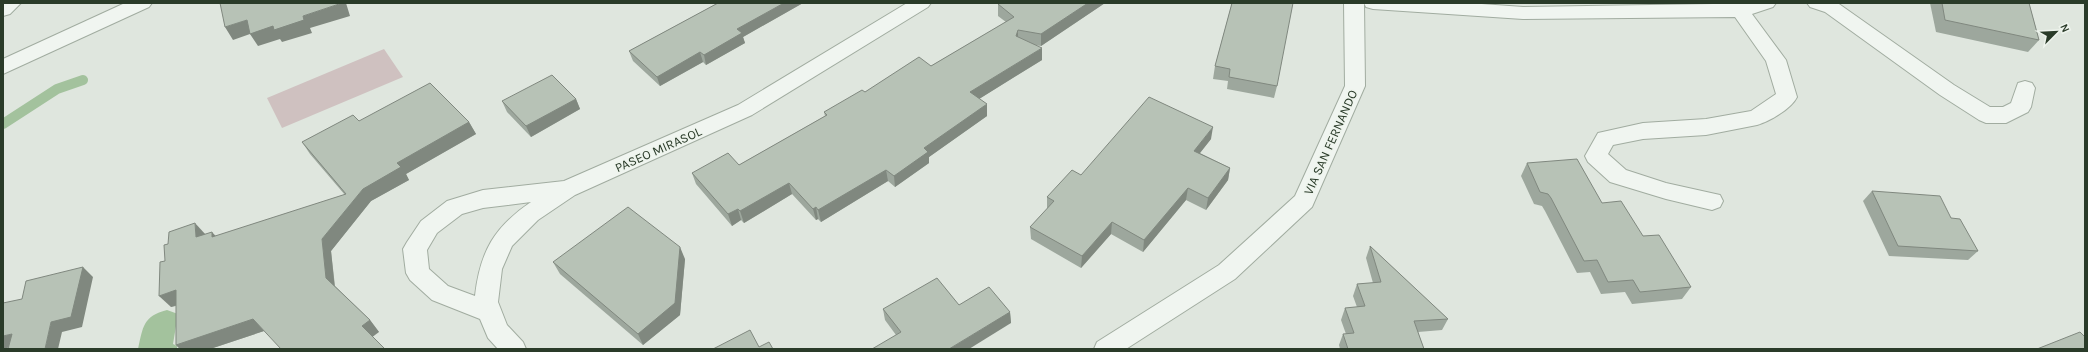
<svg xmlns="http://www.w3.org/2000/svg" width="2088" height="352" font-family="Karla,sans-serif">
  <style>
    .green { fill: #cfc1c0 }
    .water { fill: #a3c29d }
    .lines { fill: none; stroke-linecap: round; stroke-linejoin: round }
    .stream { stroke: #a3c29d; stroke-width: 10 }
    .minor-casing { stroke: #a1aca0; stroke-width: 2 }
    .minor { fill: #f0f5f0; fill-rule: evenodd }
    .wall { fill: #9da79d }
    .shaded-wall { fill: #80887f }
    .building { fill: #b7c2b6; stroke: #80887f }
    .labels { text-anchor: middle; stroke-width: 3; stroke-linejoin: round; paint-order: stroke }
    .street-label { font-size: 13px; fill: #2a3b29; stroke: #eef4ed }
  </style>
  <rect width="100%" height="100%" fill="#dfe6de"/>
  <path class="green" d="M384,49L403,77L282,128L267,98Z"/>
  <path class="water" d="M167,310L178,314L173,344L177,346V349H138C143,327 143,316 167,310Z"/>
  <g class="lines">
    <path class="stream" d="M3,124L57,89L83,80"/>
    <g class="minor-casing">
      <g id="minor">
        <path d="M3,3H21L10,14L3,16Z"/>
        <path d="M125,3H152L149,7L3,74V59Z"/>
        <path d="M907,3H931L928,7L752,115L575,195L538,220L512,246L502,269L498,302L507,325L523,342L526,349H498L488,338L480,319L432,300L410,280L406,273L403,249L407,242L421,221L447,201L483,190L564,181L738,105ZM531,202C494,227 480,252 475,296L448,286L429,269L427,250L437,233L462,214L483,208Z"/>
        <path d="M1344,3H1468L1523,7L1776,3L1773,7L1752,14L1786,60L1797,97C1791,109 1770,121 1757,125L1706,135L1643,139L1613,145L1608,154L1626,170L1666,183L1720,195L1723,201L1720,207L1712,210L1666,199L1610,182L1588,162L1585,156L1598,133L1643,123L1706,119L1751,111L1776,94L1766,61L1735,17L1523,19L1373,9L1366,7L1364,3L1365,86L1312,207L1235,279L1126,349H1094L1097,342L1219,265L1295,196L1345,86Z"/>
        <path d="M1807,3L1839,4L1954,85L1990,107H2003L2011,103L2018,83L2025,81L2032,83L2035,88L2031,107L2028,112L2006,123H1986L1979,120L1940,95L1825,12L1810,7Z"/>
      </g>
    </g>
    <use href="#minor" class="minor"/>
  </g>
  <g class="wall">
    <path d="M718,3H803L743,37L745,43L706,65L703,62L660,86L633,61L629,51Z"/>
    <path d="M1000,3H1105L1041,46L1034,45L1042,60L979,99L987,116L929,157V163L895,187L888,181L821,222L818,219L816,220L792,194L744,223L741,220L732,226L696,184L692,173L739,165L825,116L824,112L865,92L931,66L1006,22L998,16V4Z"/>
    <path d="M1232,3L1277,86L1274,98L1227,89L1228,81L1213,79L1215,66Z"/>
    <path d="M1930,3H2029L2039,40L2028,52L1936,32Z"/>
    <path d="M576,99L580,109L531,137L507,112L502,101Z"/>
    <path d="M359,121L469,122L476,134L406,174L409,180L371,201L331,251L335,286L370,320L379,332L264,331L210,349H180L176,345V306L171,307L165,261L205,234L216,236L345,195L310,154L302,142Z"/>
    <path d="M1211,139L1200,153L1230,168L1228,180L1206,210L1186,200L1143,252L1111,234L1081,268L1031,239L1030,227L1047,209V197L1081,175Z"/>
    <path d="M1527,163L1602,203L1643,236L1691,287L1682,299L1632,304L1625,292L1601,294L1590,272L1577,273L1545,211L1542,206L1534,204L1521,176Z"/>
    <path d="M1872,191L1951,218L1978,251L1968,260L1889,256L1863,201Z"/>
    <path d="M1370,246L1448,319L1442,330L1418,332L1424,349H1340L1339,345L1343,334H1346L1341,320L1345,308L1357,307L1353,296L1357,284L1373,283L1366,258Z"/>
    <path d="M685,259L680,315L643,345L560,274L553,262Z"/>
    <path d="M959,305L1010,312L1011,323L896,335L885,320L883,309Z"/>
  </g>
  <g class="shaded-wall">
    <path d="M342,3H346L350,16L310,28L312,33L282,42L280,39L258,46L250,34L233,40L225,27L247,20L273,26Z"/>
    <path d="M784,3H803L743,37L745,43L706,65L704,55L737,29Z"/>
    <path d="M1088,3H1105L1041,46V34Z"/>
    <path d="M1018,30V42L1016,36Z"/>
    <path d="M1042,48V60L971,104L970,92Z"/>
    <path d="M700,52L703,62L660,86L657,77Z"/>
    <path d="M576,99L580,109L531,137L526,126Z"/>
    <path d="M987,104V116L929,157V163L895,187L894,176L924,148Z"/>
    <path d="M469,122L476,134L406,174L409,180L371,201L331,251L335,290L326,278L322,239L363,189L397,163Z"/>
    <path d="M1213,127L1211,139L1192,163L1194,151Z"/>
    <path d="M1230,168L1228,180L1206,210L1208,198Z"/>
    <path d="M886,170L888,181L821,222L818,210Z"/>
    <path d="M789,183L792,194L744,223L740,211Z"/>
    <path d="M1188,188L1186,200L1143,252L1144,240Z"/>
    <path d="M816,207L818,219L816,220L813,209Z"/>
    <path d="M738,209L741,220L732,226L728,214Z"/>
    <path d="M1112,222L1111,234L1081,268L1082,256Z"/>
    <path d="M195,223L206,235L196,237Z"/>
    <path d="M212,232L223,244L212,237Z"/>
    <path d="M680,247L685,259L680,315L643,345L638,334Z"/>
    <path d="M83,267L93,277L82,327L62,332L58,349H45L51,322Z"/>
    <path d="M176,290L187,302L171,307L159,296Z"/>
    <path d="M1010,312L1011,323L969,349H949Z"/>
    <path d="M253,319L264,331L210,349H180L176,345Z"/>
    <path d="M370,320L379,332L371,338L362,326Z"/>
    <path d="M12,334L23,344L3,349V336Z"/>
  </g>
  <g class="building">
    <path d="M220,3H342L303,16L304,20L274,30L273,26L250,34L247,20L225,27Z"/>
    <path d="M718,3H784L737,29L742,33L704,55L700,52L657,77L629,51Z"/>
    <path d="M1000,3H1088L1041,34L1018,30L1016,36L1042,48L970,92L987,104L924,148L928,152L894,176L886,170L818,210L816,207L813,209L789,183L740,211L738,209L728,214L692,173L728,153L739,165L827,115L824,112L862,90L865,92L919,57L931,66L1014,17L998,4Z"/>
    <path d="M1232,3H1293L1277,86L1229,77L1230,69L1215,66Z"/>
    <path d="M1942,3H2029L2039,40L1945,20Z"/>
    <path d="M552,75L576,99L526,126L502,101Z"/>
    <path d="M430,83L469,122L397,163L401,167L363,189L322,239L326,278L370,320L362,326L385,349H281L253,319L176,345V290L159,296L160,262L165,261L164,245L168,244L169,232L195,223L196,237L212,232V237L346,194L302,142L353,115L359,121Z"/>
    <path d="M1149,97L1213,127L1194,151L1230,168L1208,198L1188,188L1144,240L1112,222L1082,256L1030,227L1054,201L1047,197L1072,170L1081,175Z"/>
    <path d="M1577,159L1602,203L1621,201L1643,236L1659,235L1691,287L1640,292L1633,280L1608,282L1597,260L1584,261L1551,198L1548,194L1540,192L1527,163Z"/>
    <path d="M1872,191L1940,196L1951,218L1960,219L1978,251L1898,246Z"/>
    <path d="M628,207L680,247L675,303L638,334L553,262Z"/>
    <path d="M1370,246L1448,319L1414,321L1424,349H1348L1343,334L1354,333L1345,308L1365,306L1357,284L1381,282Z"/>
    <path d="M83,267L71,317L51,322L45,349H8L12,334L3,336V303L22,299L26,281Z"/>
    <path d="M937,278L959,305L989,287L1010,312L949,349H872L901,332L883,309Z"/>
    <path d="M750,330L759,347L769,342L773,349H713Z"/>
    <path d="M2080,332L2085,337V349H2037Z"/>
  </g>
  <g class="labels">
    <g class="street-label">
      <text transform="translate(1330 142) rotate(-66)" y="5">VIA SAN FERNANDO</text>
      <text transform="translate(658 149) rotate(-24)" y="5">PASEO MIRASOL</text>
    </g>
  </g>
  <rect width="2088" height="352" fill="none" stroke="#2a3b29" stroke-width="8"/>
  <g transform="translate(2056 32) rotate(66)" stroke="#eef4ed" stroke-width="3" paint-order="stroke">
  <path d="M0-3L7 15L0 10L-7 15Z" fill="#2a3b29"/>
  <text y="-6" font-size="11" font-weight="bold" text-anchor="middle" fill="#2a3b29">N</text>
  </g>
</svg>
